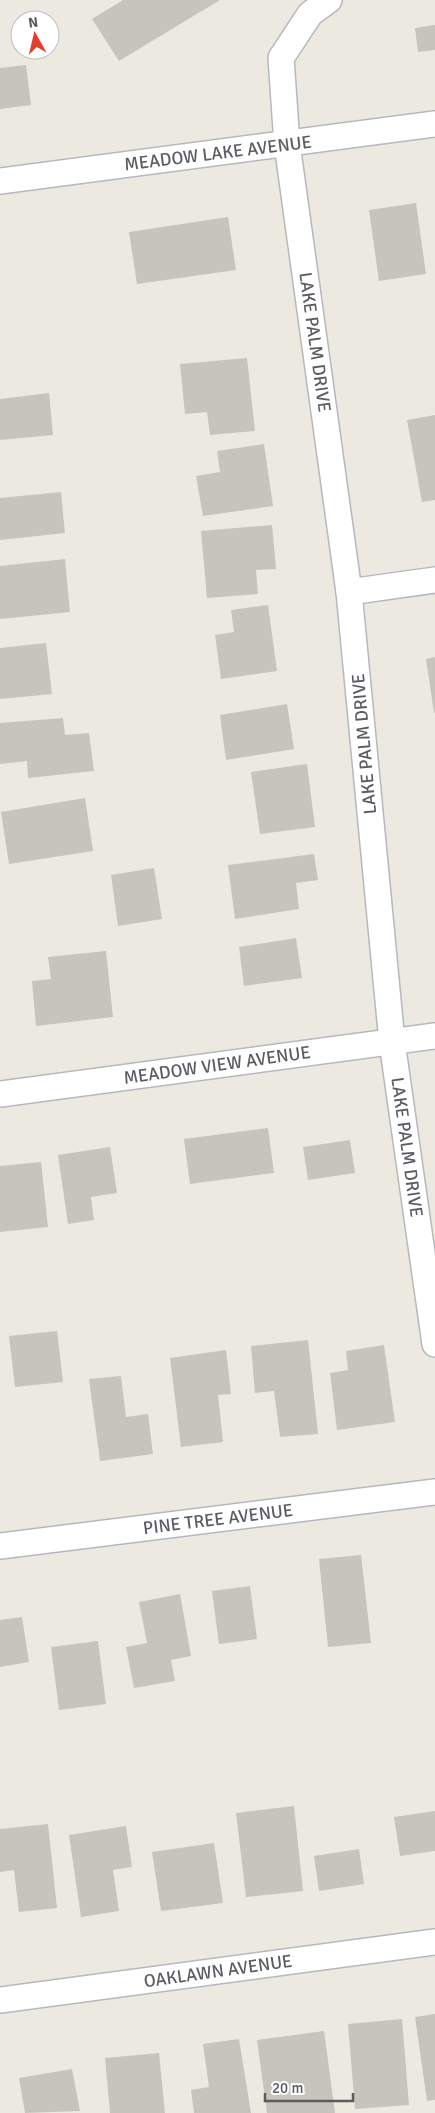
<svg xmlns="http://www.w3.org/2000/svg" width="435" height="2113" font-family="Signika,sans-serif">
  <style>
    .building { fill: #c6c4bd }
    .lines { fill: none; stroke-linecap: round; stroke-linejoin: round }
    .street-casing { stroke: #b6b8bd; stroke-width: 28 }
    .street { stroke: #fff; stroke-width: 25 }
    .labels { text-anchor: middle; stroke-width: 4; stroke-linejoin: round; paint-order: stroke }
    .street-label { font-size: 18px; fill: #595c61; stroke: #fff }
  </style>
  <rect width="100%" height="100%" fill="#ece9e0"/>
  <g class="building">
    <path d="M123,0H220L119,61L92,19Z"/>
    <path d="M435,25V50L418,52L415,28Z"/>
    <path d="M26,65L31,105L0,109V68Z"/>
    <path d="M416,203L426,274L379,281L369,210Z"/>
    <path d="M228,217L236,270L137,284L129,232Z"/>
    <path d="M247,358L255,431L210,435L207,412L185,414L180,364Z"/>
    <path d="M49,393L53,435L0,440V399Z"/>
    <path d="M435,415V500L422,502L407,420Z"/>
    <path d="M264,444L273,506L203,516L196,476L220,472L217,451Z"/>
    <path d="M61,492L65,533L0,540V498Z"/>
    <path d="M272,525L276,569L256,570L258,594L207,598L201,531Z"/>
    <path d="M65,559L70,612L0,619V566Z"/>
    <path d="M268,605L277,671L221,679L215,635L234,632L231,610Z"/>
    <path d="M46,643L52,694L0,699V648Z"/>
    <path d="M435,657V713H434L426,659Z"/>
    <path d="M287,704L294,749L226,760L220,715Z"/>
    <path d="M63,718L65,735L89,733L94,771L28,778L27,761L0,764V723Z"/>
    <path d="M307,764L315,827L260,834L251,772Z"/>
    <path d="M85,798L93,851L9,864L1,812Z"/>
    <path d="M314,854L318,880L296,883L299,909L235,919L228,865Z"/>
    <path d="M154,868L162,919L118,926L111,875Z"/>
    <path d="M296,938L302,978L244,986L239,947Z"/>
    <path d="M106,951L113,1017L36,1026L32,981L51,979L48,957Z"/>
    <path d="M268,1128L274,1173L190,1184L184,1139Z"/>
    <path d="M350,1140L355,1173L308,1180L303,1147Z"/>
    <path d="M110,1147L117,1193L91,1197L94,1220L68,1224L58,1155Z"/>
    <path d="M41,1162L48,1227L0,1232V1166Z"/>
    <path d="M57,1331L63,1382L15,1387L9,1336Z"/>
    <path d="M308,1340L318,1434L280,1437L274,1391L255,1393L251,1346Z"/>
    <path d="M384,1345L395,1422L337,1430L330,1373L348,1370L346,1351Z"/>
    <path d="M226,1350L231,1394L218,1395L223,1442L181,1447L170,1358Z"/>
    <path d="M121,1376L126,1417L148,1414L153,1454L100,1461L89,1379Z"/>
    <path d="M361,1555L371,1643L328,1647L319,1559Z"/>
    <path d="M250,1586L257,1639L219,1644L212,1591Z"/>
    <path d="M180,1594L191,1656L171,1660L175,1681L134,1688L126,1647L147,1643L139,1602Z"/>
    <path d="M22,1617L29,1662L0,1667V1620Z"/>
    <path d="M98,1641L106,1704L59,1710L51,1647Z"/>
    <path d="M294,1806L303,1891L246,1897L236,1813Z"/>
    <path d="M435,1811V1851L400,1856L394,1817Z"/>
    <path d="M48,1824L57,1908L19,1912L14,1870L0,1872V1829Z"/>
    <path d="M126,1826L132,1867L113,1870L119,1911L81,1917L69,1835Z"/>
    <path d="M214,1843L223,1903L161,1911L152,1852Z"/>
    <path d="M359,1849L364,1884L319,1891L314,1856Z"/>
    <path d="M435,2014V2100L427,2101L415,2017Z"/>
    <path d="M402,2019L409,2105L355,2109L348,2024Z"/>
    <path d="M324,2031L335,2113H267L257,2040Z"/>
    <path d="M239,2039L251,2113H194L191,2090L209,2087L203,2044Z"/>
    <path d="M159,2053L165,2113H110L105,2058Z"/>
    <path d="M72,2069L80,2111L25,2113L19,2078Z"/>
  </g>
  <g class="lines">
    <g class="street-casing">
      <g id="street">
        <path d="M329,0L310,14L281,58L287,144L349,592L392,1042L435,1344"/>
        <path d="M0,181L435,124"/>
        <path d="M349,592L435,580"/>
        <path d="M0,1094L435,1036"/>
        <path d="M0,1546L435,1492"/>
        <path d="M0,2000L435,1942"/>
      </g>
    </g>
    <use href="#street" class="street"/>
  </g>
  <g class="labels">
    <g class="street-label">
      <text transform="translate(218 153) rotate(-7)" y="6">MEADOW LAKE AVENUE</text>
      <text transform="translate(315 342) rotate(82)" y="6">LAKE PALM DRIVE</text>
      <text transform="translate(364 744) rotate(-95)" y="6">LAKE PALM DRIVE</text>
      <text transform="translate(217 1065) rotate(-8)" y="6">MEADOW VIEW AVENUE</text>
      <text transform="translate(407 1147) rotate(82)" y="6">LAKE PALM DRIVE</text>
      <text transform="translate(218 1519) rotate(-7)" y="6">PINE TREE AVENUE</text>
      <text transform="translate(218 1971) rotate(-8)" y="6">OAKLAWN AVENUE</text>
    </g>
  </g>
  <g transform="translate(35 35) rotate(352)"><circle r="24" fill="#ffffff" stroke="#bdbec0"/>
  <path d="M0-4L9 19L0 12L-9 19Z" fill="#e63e2c"/>
  <text y="-8" font-size="14" font-weight="bold" text-anchor="middle" fill="#595c61">N</text>
  </g>
  <path d="M265 2093v8h88v-8" fill="none" stroke="#595c61" stroke-width="2.5"/>
  <text x="272" y="2093" font-size="15" fill="#595c61" stroke="#ffffff" stroke-width="4" paint-order="stroke">20 m</text>
</svg>
